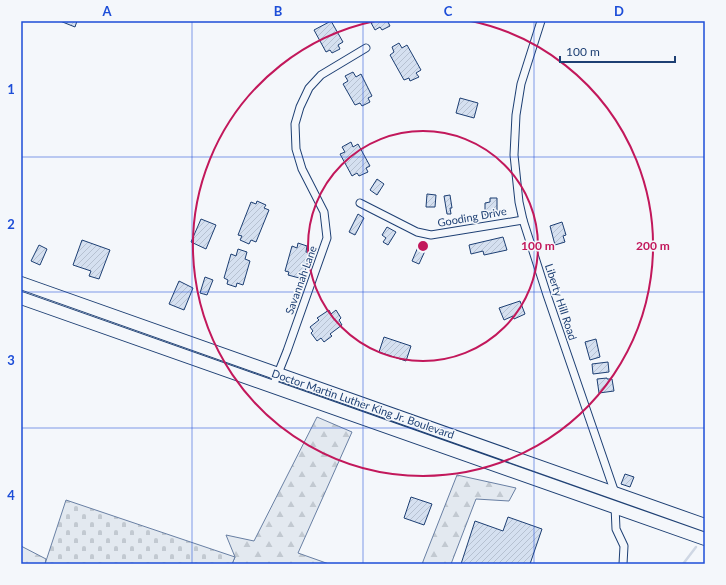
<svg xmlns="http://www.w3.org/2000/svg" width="726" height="585" font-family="Lato,sans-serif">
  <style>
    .forest { fill: url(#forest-firs); stroke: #687fa3 }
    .cemetery { fill: url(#cemetery-stones); stroke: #687fa3 }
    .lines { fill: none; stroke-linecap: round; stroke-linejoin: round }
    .stream { stroke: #cfd7e4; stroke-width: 2.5 }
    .building { fill: url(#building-hatch); stroke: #1d3f73 }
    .minor-casing { stroke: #1d3f73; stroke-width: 9 }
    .trunk-casing { stroke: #1d3f73; stroke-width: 14 }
    .minor { stroke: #f4f7fb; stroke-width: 7 }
    .trunk { stroke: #f4f7fb; stroke-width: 12 }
    .grid { fill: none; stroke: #1d4ed8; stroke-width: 1; stroke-opacity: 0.55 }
    .ring { fill: none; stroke: #c2185b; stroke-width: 2 }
    .labels { text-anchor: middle; stroke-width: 3; stroke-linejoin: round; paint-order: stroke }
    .street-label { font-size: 11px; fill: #1d3f73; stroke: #f4f7fb }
    .centre { fill: #c2185b; stroke: #f4f7fb; stroke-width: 2 }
    .ring-label { font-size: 12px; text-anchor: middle; font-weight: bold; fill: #c2185b; stroke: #f4f7fb; stroke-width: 3; stroke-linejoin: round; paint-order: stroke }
    .neatline { fill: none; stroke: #1d4ed8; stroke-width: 1.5 }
    .grid-label { font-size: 13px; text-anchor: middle; font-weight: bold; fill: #1d4ed8 }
  </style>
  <defs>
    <pattern id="forest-firs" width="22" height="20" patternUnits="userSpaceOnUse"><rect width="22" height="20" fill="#e3e9f0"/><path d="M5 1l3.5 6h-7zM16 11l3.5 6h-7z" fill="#c2c9d1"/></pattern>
    <pattern id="cemetery-stones" width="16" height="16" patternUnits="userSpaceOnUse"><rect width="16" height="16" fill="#e3e9f0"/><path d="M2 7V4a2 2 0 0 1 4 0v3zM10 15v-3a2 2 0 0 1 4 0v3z" fill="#c2c9d1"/></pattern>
    <pattern id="building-hatch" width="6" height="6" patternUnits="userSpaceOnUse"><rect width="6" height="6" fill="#d5e0f0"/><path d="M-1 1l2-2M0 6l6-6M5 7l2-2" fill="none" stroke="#b6c1d1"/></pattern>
  </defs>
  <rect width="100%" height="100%" fill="#f4f7fb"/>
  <g class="forest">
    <path d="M317,417L352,432L298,553L329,564H232L235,557L226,535L254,541Z"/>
    <path d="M457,475L516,488L509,501L476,499L451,564H422Z"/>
    <path d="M21,546L46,559L45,564H21Z"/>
  </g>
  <path class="cemetery" d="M66,500L235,557L232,564H45Z"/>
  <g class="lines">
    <path class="stream" d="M683,564L696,547"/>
  </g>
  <g class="building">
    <path d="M60,21H77L75,27Z"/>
    <path d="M331,21L343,42L338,45L340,49L332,53L330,50L326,52L314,30Z"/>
    <path d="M370,21H390L388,22L390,26L382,30L380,27L375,30Z"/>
    <path d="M399,43L402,48L407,45L421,70L416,73L419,77L410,81L409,78L404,80L390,55L394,52L392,47Z"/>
    <path d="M353,72L356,77L361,74L372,96L368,98L370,102L362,106L360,103L355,105L343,84L348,81L345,76Z"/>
    <path d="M460,98L478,103L474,118L456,113Z"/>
    <path d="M351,142L353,147L358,144L370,166L366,168L368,172L359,176L357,173L352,176L340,154L345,152L342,147Z"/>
    <path d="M377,179L384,184L377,195L370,190Z"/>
    <path d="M427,194L436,195L435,207H426Z"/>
    <path d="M450,195L452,208H450L451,214H447L444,196Z"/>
    <path d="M490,198H497V214L485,215V203L490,202Z"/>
    <path d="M257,201L266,205L264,208L269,210L256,242L251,240L249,244L240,240L242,236L238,235L251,202L256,204Z"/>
    <path d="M358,214L364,218L355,235L349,232Z"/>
    <path d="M201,219L216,225L206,249L191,242Z"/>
    <path d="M562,222L566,235L563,236L565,242L555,245L550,226Z"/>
    <path d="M387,227L396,232L388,245L383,242L386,238L382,235Z"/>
    <path d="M503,237L507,250L484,255L483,251L471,254L469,245Z"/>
    <path d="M82,240L110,250L99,279L89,276L91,271L73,265Z"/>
    <path d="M298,243L307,246L306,252L310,253L303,279L288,275L289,272L285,271L292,246L297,248Z"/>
    <path d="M39,245L47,249L40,265L31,261Z"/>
    <path d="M418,247L425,251L419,264L412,261Z"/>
    <path d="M238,249L247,252L245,259L250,261L243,285L237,283L236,287L227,284L228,280L224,278L231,254L236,256Z"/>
    <path d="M205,277L213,280L207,295L200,293Z"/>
    <path d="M179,281L193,288L184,310L169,304Z"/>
    <path d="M520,301L525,314L514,319L513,316L504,320L499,308Z"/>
    <path d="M329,310L331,314L336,310L341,318L339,320L342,325L330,334L332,336L324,342L321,338L317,341L311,333L313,331L310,327L319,320L317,318Z"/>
    <path d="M384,337L411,346L406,361L379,352Z"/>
    <path d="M596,339L600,357L590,360L585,342Z"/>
    <path d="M608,362L609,372L593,374L592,364Z"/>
    <path d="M607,378V379H612L614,391L599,393L597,379Z"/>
    <path d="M625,474L634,477L630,487L621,484Z"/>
    <path d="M411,497L432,504L424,525L404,518Z"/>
    <path d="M508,517L542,529L530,564H461L475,521L503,531Z"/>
  </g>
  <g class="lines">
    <g class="minor-casing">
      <g id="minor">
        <path d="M541,21L521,84L516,115L514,155L519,202L523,220L547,295L615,493"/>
        <path d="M360,203L417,232L431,235L523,220"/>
        <path d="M273,386L287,351L327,238L324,212L302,169L296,149L295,124L300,107L309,88L321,75L366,48"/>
        <path d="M615,506L616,529L624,546L623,564"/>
      </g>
    </g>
    <g class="trunk-casing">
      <g id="trunk">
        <path d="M21,283L705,525"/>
        <path d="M21,298L705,539"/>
      </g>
    </g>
    <use href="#minor" class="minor"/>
    <use href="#trunk" class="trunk"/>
  </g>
  <path class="grid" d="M192,21V564M363,21V564M534,21V564M21,157H705M21,292H705M21,428H705"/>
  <g class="ring">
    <circle cx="423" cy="246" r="115"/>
    <path d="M471 21A230 230 0 1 1 375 21"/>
  </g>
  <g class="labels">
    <g class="street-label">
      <text transform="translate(472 217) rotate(-10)" y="4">Gooding Drive</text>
      <text transform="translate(301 280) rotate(-70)" y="4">Savannah Lane</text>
      <text transform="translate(561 302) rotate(72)" y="4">Liberty Hill Road</text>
      <text transform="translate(363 404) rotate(19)" y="4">Doctor Martin Luther King Jr. Boulevard</text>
    </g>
  </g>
  <circle cx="423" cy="246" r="6" class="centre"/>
  <g class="ring-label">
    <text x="538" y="250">100 m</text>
    <text x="653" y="250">200 m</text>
  </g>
  <rect width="726" height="585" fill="none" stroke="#f4f7fb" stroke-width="44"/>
  <path d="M560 56v6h115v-6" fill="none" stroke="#1d3f73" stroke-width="2"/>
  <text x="566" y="56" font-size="12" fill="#1d3f73" stroke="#f4f7fb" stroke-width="3" paint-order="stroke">100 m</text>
  <rect x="22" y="22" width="682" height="541" class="neatline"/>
  <g class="grid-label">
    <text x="107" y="16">A</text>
    <text x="278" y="16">B</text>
    <text x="448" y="16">C</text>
    <text x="619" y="16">D</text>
    <text x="11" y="94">1</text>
    <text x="11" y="229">2</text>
    <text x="11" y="365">3</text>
    <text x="11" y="500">4</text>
  </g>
</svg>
